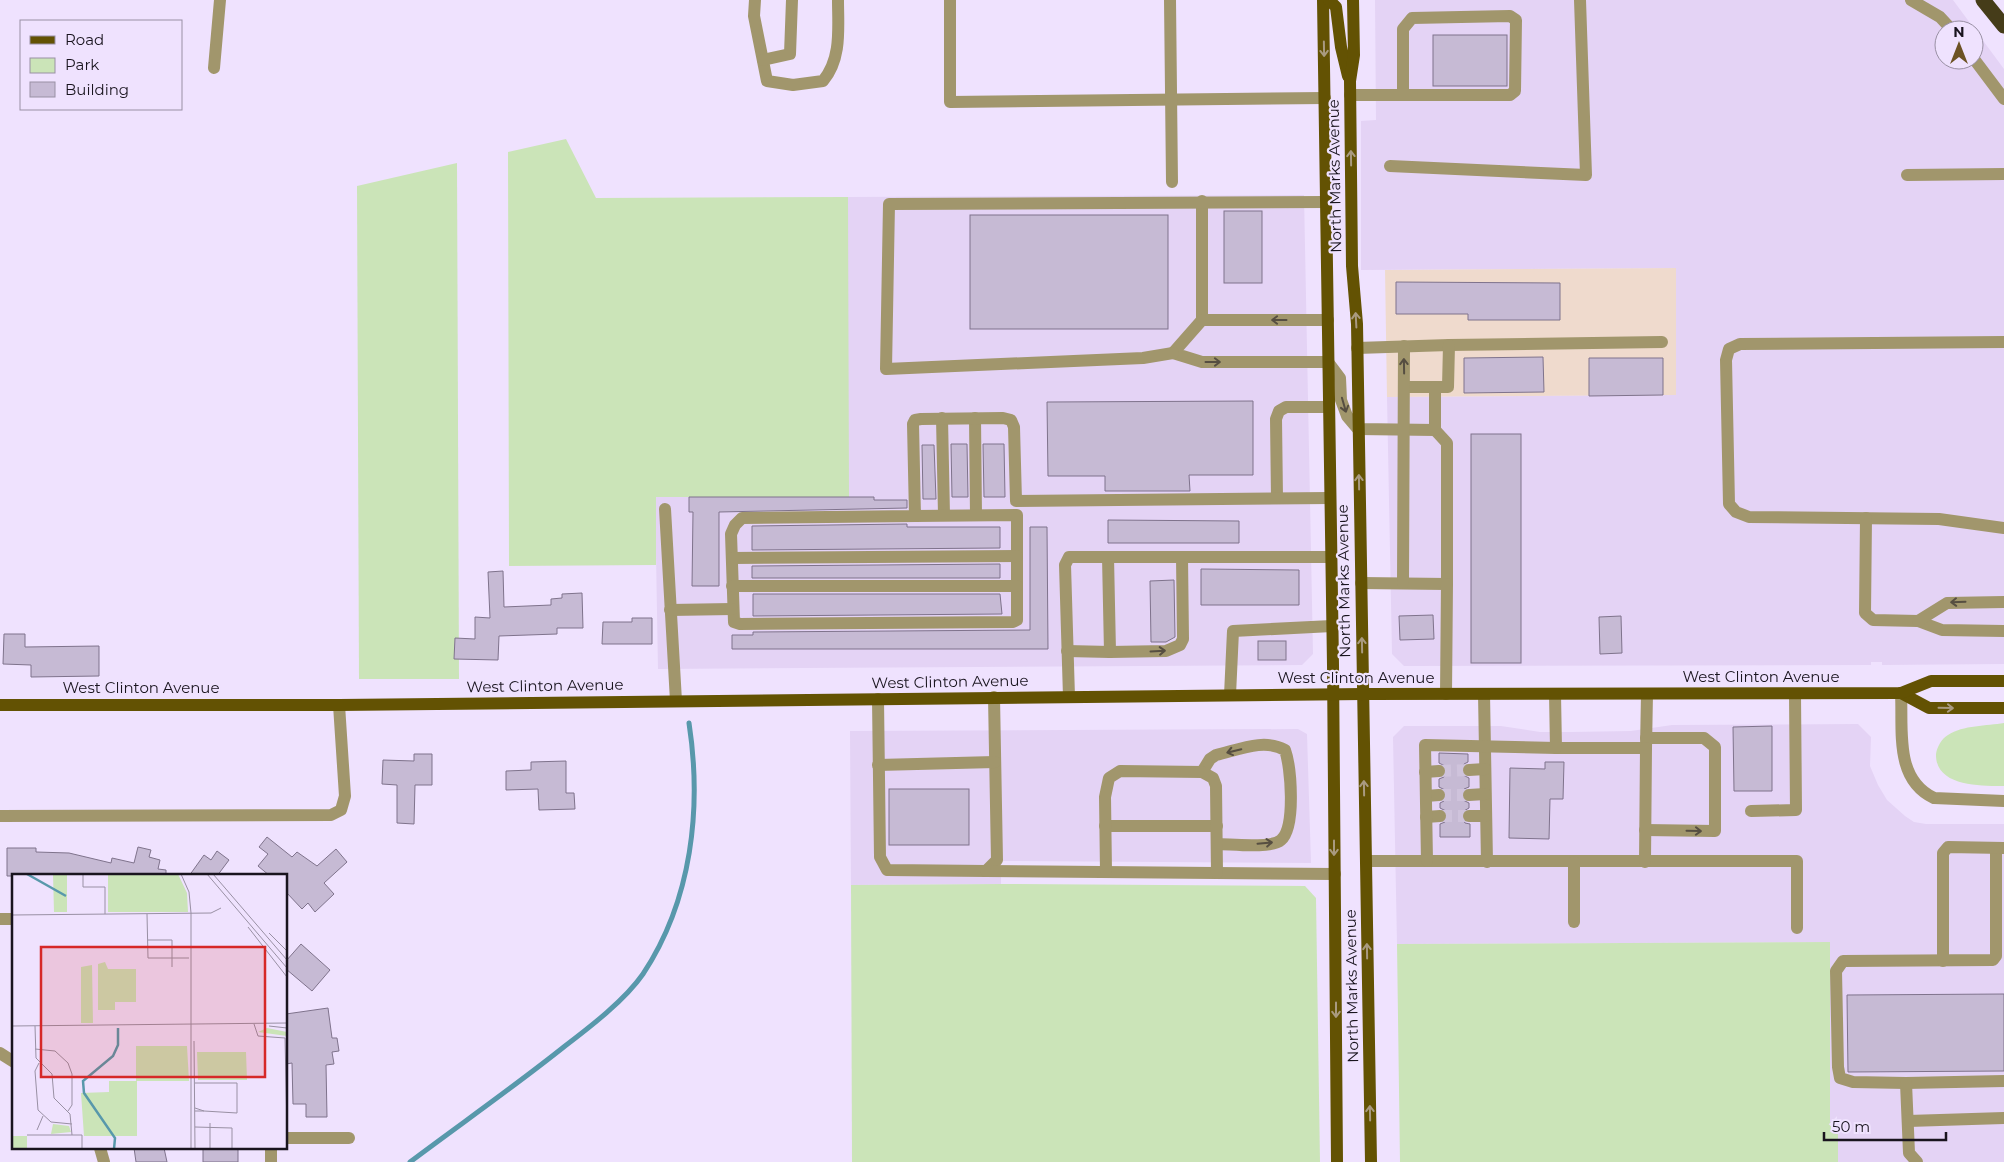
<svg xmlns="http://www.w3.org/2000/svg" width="2004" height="1162" font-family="Montserrat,sans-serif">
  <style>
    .built { fill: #e4d3f5; fill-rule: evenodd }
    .industrial { fill: #efdacd }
    .green { fill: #cbe4b8 }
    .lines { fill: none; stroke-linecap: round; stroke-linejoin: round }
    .stream { stroke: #5898ab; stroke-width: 5 }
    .building { fill: #c6bad4; stroke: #7f738c }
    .minor-tunnel { stroke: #cfc3dc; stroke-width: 12; stroke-dasharray: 12 6; stroke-linecap: butt }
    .minor { stroke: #a1966c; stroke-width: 12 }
    .major { stroke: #635203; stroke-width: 12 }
    .highway { stroke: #453c19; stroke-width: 15 }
    .oneway { stroke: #a99a80 }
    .oneway2 { stroke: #564e41 }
    .labels { text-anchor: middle; stroke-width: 4.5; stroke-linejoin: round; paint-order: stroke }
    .street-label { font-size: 15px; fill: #19141e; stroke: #efe2fe }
    .inset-river { fill: none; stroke: #5898ab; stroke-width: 2.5 }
    .inset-road { fill: none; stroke: #9990a4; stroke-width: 1 }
    .view { fill: #d62828; fill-opacity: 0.15; stroke: #d62828; stroke-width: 2.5 }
    .inset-edge { fill: none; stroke: #19141e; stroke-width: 2.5 }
  </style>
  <rect width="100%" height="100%" fill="#efe2fe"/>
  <g class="built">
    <path d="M1375,0H1953L2004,69V664L1882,665V662H1871V665L1404,666L1392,654L1387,397L1676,395V268L1361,270V121L1376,120ZM1944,30H1974V60H1944Z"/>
    <path d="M1304,195L1313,654L1302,665L658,669L655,497H848V197Z"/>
    <path d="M1858,724L1871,737L1870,766L1878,785L1887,800L1905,816L1914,822L1926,824H2004V1162H1838V1123H1830V942L1397,944L1393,737L1404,726H1501L1540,732H1571L1631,731L1672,725Z"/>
    <path d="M1298,729L1307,734L1311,863L1001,861V884L851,885L850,731Z"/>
  </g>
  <path class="industrial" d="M1676,268V395L1387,397L1385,270Z"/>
  <g class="green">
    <path d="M566,139L596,198L848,197L849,497H656V565L509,566L508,152Z"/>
    <path d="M457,163L459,679H359L357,186Z"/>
    <path d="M2004,723V786C1982,786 1935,787 1936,754C1937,747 1942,738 1948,735C1963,725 1987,726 2004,723Z"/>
    <path d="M1001,884L1305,886L1316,898L1320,1162H852L851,885Z"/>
    <path d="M1830,942V1122L1838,1123V1162H1400L1397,944Z"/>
  </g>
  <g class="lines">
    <path class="stream" d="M410,1162C462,1123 515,1086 565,1046C590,1027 625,1000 643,974C692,900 702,808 689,723"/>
  </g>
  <g class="building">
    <rect x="1433" y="35" width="74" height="51"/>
    <rect x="1224" y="211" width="38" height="72"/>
    <rect x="970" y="215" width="198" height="114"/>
    <path d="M1396,282L1560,283V320H1468V314H1396Z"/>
    <path d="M1543,357L1544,392L1464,393V358Z"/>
    <path d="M1589,358H1663V395L1589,396Z"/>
    <path d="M1253,401V475H1189L1190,491H1105V476H1048L1047,402Z"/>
    <rect x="1471" y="434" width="50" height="229"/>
    <path d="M951,444H967L968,497H952Z"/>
    <path d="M983,444H1004L1005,497H984Z"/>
    <path d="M922,445H934L936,499H923Z"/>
    <path d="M689,497H874V500H907V508L719,512V586H692L693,512H689Z"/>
    <path d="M1108,520L1239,521V543H1108Z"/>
    <path d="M907,524V527H1000V548L752,550V526Z"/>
    <path d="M1030,527H1047L1048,649H732V635H753V632L1030,630Z"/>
    <path d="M1000,564V578H752V566Z"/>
    <path d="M1201,569L1299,570V605H1201Z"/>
    <path d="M503,571L504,607L551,605V599L562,598V594L582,593L583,628H557V634L499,636L498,660L454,659L455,638L475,639V617L490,618L488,572Z"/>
    <path d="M1174,580L1175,637L1166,642H1151L1150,581Z"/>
    <path d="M753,594H1000L1002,614L753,616Z"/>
    <path d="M1433,615L1434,639L1400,640L1399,616Z"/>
    <path d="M1621,616L1622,653L1600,654L1599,617Z"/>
    <path d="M632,618H652V644H602L603,622H632Z"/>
    <path d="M4,634H25V647L99,646V676L31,677V665L3,664Z"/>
    <rect x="1258" y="641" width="28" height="19"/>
    <path d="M1772,726V791H1734L1733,727Z"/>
    <path d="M1439,753L1468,754V762L1464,764L1461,770L1463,775L1469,778V787L1464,789L1461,795L1463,800L1469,803V808L1462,812L1461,816L1465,823L1470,824V837H1440V824L1445,822L1448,816L1446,811L1440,808V803L1444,801L1447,795L1445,790L1439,787V779L1444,777L1447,771L1445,766L1439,763Z"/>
    <path d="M414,754H432V785H415L414,824L397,823V785L382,784L383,760L414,761Z"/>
    <path d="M566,761V793H574L575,809L539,810L538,789L506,790V771L531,770V762Z"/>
    <path d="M1545,762H1564L1563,799H1550L1549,839L1509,838L1510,768L1545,769Z"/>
    <rect x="889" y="789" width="80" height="56"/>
    <path d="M267,837L292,857L297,852L317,866L336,849L347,862L324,883L334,894L315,912L308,903L302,909L286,892V876H270L258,866L268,854L259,847Z"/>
    <path d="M138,847L151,850L149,857L160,860L158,869L166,870V876H7V848H36V852L69,853L111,863L112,858L134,863Z"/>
    <path d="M217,851L229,860L217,876H189L204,855L211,860Z"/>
    <path d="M301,944L330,970L312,991L286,969V961Z"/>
    <path d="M2004,994V1071L1848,1072L1847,995Z"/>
    <path d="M328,1008L332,1038H337L339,1051L332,1052L334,1064L326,1065L327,1117H306V1104H293L292,1063L286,1064V1014Z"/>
    <path d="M134,1148H164L167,1162H136Z"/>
    <rect x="203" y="1148" width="35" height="14"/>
  </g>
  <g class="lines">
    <g class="minor-tunnel">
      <path d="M1439,771L1469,770"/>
      <path d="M1439,795H1469"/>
      <path d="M1440,816H1469"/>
    </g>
    <g class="minor">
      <path d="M755,0L754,16L767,81L793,85L823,81C842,58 838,28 838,0"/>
      <path d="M950,0V102L1325,98"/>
      <path d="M1170,0L1172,182"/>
      <path d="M1911,0L1940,17L1952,30"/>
      <path d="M1974,59L2004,99"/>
      <path d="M763,60L790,54L792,0"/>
      <path d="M214,68L220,0"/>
      <path d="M1350,95H1510L1515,91L1516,20L1510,16L1412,18L1403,29V95"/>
      <path d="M1390,166L1586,175L1580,0"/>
      <path d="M1907,175L2004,174"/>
      <path d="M1202,201V320"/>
      <path d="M1328,320H1202L1173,353L1202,362H1328L1340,378L1341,400L1347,416L1358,429L1435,430L1447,443V584L1361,583"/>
      <path d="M2004,342L1740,344L1729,349L1726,360L1729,504L1736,512L1749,517L1939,519L2004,528"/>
      <path d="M1357,348L1449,345L1662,342"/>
      <path d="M1173,353L1143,358L886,369L889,204L1326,202"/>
      <path d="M1404,387H1448L1449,345"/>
      <path d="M1435,387V430"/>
      <path d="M942,418L944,515"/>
      <path d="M975,418L976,515"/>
      <path d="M1277,498L1276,419L1279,411L1286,407H1329"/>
      <path d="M665,509L676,701"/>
      <path d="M915,516L742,518L735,525L731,534L734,622L740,624L1013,622L1017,620V515L915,516L913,424L915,420L921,419L1003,418L1011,420L1014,427L1016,501L1330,498"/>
      <path d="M1866,518L1865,613L1873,620L1918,621L1942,630L2004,631"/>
      <path d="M732,558L1017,556"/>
      <path d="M1403,583L1404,346"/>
      <path d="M732,586H1017"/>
      <path d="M670,610L732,609"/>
      <path d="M1918,621L1947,603L2004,602"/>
      <path d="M1067,651L1110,652L1108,557"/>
      <path d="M1110,652L1166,651L1180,645L1183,639L1182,557"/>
      <path d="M1901,693C1903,730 1894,779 1934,798L2004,801"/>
      <path d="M1446,694L1447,584"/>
      <path d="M1484,694L1487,862"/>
      <path d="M1230,695L1233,631L1332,626"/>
      <path d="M1069,697L1065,565L1069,557H1331"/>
      <path d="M878,699L880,857L887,870L986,871L997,860L994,697"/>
      <path d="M1556,748H1646L1647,694"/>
      <path d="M878,765L995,762"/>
      <path d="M1469,770L1485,769"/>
      <path d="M1202,772L1210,759L1216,755C1238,750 1264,738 1285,750C1291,767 1296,827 1281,840C1271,849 1231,844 1217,844"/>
      <path d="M1425,772L1439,771"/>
      <path d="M1469,795L1485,794"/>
      <path d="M1426,796L1439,795"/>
      <path d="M1751,811L1796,810L1795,694"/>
      <path d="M0,816L331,815L341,810L345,796L339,705"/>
      <path d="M1469,816H1486"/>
      <path d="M1426,817L1440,816"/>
      <path d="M1105,826H1217"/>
      <path d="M1645,830L1715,831V747L1704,738H1646"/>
      <path d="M1996,848V956L1993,960L1843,961L1836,971L1838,1067L1840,1078L1853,1082L1906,1083L2004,1081"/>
      <path d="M1366,861H1797V928"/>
      <path d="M1427,861L1425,745L1556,748L1555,694"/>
      <path d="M1574,862V922"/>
      <path d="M1645,862L1646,748"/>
      <path d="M986,871L1335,874"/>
      <path d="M1106,872L1105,797L1109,778L1120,771L1202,772L1213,778L1216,786L1217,873"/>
      <path d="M0,919H14"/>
      <path d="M1943,961V853L1948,847L2004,848"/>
      <path d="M0,1053L14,1062"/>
      <path d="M1906,1083L1909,1153L1917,1162"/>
      <path d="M1908,1121L2004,1118"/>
      <path d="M286,1138H349"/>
      <path d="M100,1148L104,1162"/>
      <path d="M271,1162V1148"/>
    </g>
    <g class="major">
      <path d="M1323,0L1333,665L1337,1162"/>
      <path d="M1329,0L1336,7L1341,47L1348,76"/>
      <path d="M1353,0L1354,55L1350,81L1352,266L1357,324L1371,1162"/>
      <path d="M1901,693L1929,708H2004"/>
      <path d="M0,705H339L1363,694L1901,693L1931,681H2004"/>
    </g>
    <path class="highway" d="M1983,0L2004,26"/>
  </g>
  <defs><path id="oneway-shaft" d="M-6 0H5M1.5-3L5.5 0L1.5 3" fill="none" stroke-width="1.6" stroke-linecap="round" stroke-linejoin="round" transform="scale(1.25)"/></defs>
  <g class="oneway">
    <use href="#oneway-shaft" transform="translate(1324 49) rotate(89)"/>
    <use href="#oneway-shaft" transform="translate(1351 158) rotate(-91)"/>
    <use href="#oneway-shaft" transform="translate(1356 320) rotate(-93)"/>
    <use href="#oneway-shaft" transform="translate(1359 482) rotate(-91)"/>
    <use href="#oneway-shaft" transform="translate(1362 645) rotate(-91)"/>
    <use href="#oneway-shaft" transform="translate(1946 708) rotate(1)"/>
    <use href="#oneway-shaft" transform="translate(1364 788) rotate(-91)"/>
    <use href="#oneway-shaft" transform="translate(1334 848) rotate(90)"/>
    <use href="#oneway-shaft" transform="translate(1367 951) rotate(-91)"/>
    <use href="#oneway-shaft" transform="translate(1336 1010) rotate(90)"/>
    <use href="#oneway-shaft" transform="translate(1370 1113) rotate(-91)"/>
  </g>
  <g class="oneway2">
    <use href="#oneway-shaft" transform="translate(1279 320) rotate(180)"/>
    <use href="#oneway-shaft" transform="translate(1213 362)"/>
    <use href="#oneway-shaft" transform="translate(1404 366) rotate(-91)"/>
    <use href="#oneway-shaft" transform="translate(1344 405) rotate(74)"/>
    <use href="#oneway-shaft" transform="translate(1958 602) rotate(178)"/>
    <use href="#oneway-shaft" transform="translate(1158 651) rotate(-3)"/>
    <use href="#oneway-shaft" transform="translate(1234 751) rotate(167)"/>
    <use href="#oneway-shaft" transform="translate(1694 831) rotate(1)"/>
    <use href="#oneway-shaft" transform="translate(1265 843) rotate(-5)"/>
  </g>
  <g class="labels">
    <g class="street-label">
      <text transform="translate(1335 176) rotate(-91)" y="5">North Marks Avenue</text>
      <text transform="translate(1344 581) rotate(-91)" y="5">North Marks Avenue</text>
      <text x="1761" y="682">West Clinton Avenue</text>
      <text x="1356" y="683">West Clinton Avenue</text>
      <text transform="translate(950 682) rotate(-1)" y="5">West Clinton Avenue</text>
      <text transform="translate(545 686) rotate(-1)" y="5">West Clinton Avenue</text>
      <text x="141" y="693">West Clinton Avenue</text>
      <text transform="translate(1352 986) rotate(-91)" y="5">North Marks Avenue</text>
    </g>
  </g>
  <g transform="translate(12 874)">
    <rect width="275" height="275" fill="#efe2fe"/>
    <path d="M41,0H55V38H42ZM96,0H166L175,19L176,38H96ZM93,88L96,95H124V128H103V136H86V90ZM80,91L81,149H69V93ZM255,154L275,158V162L246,158ZM124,172H175L177,207H125V262H72L69,219L97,218V207H124ZM185,178H234L235,206H186ZM41,250L57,252L59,258L39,260ZM0,262H15V275H0Z" fill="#cbe4b8"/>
    <path class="inset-river" d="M15,0L54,22M102,275L103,264L72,219L71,207L101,182L106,171V154"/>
    <path class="inset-road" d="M71,0V13H93V40M169,0L177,18L179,39M195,0L275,94M201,0L275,86M179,39V275M135,40L136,84H177M0,41L199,39L209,34M236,53L275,103M257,59L275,77M136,66H160V93M242,150L246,162L273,164L275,254M0,152L275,149M23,152L24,184L40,200L42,224L58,240L60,261M257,152L275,154M182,167L183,275M23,175L43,177L56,189L60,200V231L56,237M27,189L23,197L26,236L39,248L60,250M183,209H225V239L192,237M183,234L192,237H183M198,249V275M183,253L220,254V275M25,256L31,242M15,261H70V275"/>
    <path class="view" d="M29,73H253V203H29Z"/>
    <rect width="275" height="275" class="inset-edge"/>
  </g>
  <rect x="20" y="20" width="162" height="90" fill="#efe2fe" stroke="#9990a4"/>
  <rect x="30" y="36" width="25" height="8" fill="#635203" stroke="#9990a4"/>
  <text x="65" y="45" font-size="15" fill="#19141e">Road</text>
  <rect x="30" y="58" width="25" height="15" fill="#cbe4b8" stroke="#9990a4"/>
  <text x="65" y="70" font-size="15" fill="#19141e">Park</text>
  <rect x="30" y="82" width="25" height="15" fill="#c6bad4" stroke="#9990a4"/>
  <text x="65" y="95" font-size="15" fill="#19141e">Building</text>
  <g transform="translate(1959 45)"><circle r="24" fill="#efe2fe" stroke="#9990a4"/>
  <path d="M0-4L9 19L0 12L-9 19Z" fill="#6c5224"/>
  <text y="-8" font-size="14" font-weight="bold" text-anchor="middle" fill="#19141e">N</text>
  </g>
  <path d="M1824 1132v8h122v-8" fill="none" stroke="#19141e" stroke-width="2.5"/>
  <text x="1832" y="1132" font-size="15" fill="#19141e" stroke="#efe2fe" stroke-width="4" paint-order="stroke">50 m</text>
</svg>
